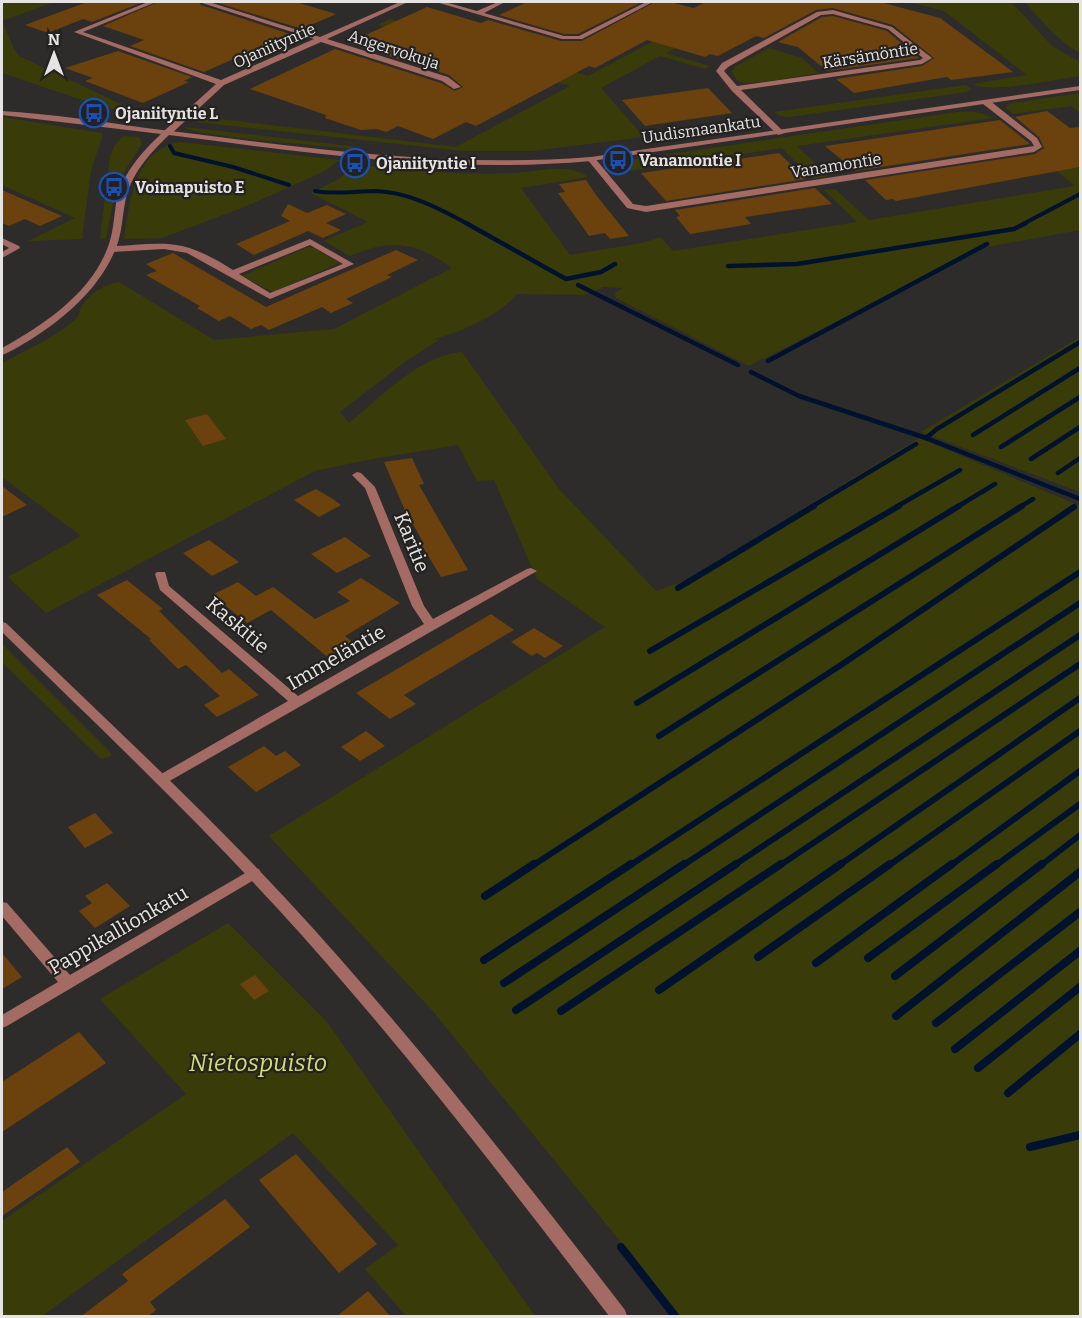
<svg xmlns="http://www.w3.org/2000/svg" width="1082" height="1318" font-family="Bitter,serif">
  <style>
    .green { fill: #393c09 }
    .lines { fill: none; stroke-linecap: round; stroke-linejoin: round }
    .stream-far3 { stroke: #00122e; stroke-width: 4 }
    .stream-far2 { stroke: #00122e; stroke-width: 4.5 }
    .stream-far1 { stroke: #00122e; stroke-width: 6 }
    .stream { stroke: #00122e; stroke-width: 8 }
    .building { fill: #6b410e }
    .minor { fill: #a46b64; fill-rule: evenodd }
    .tertiary { fill: #a46b64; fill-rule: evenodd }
    .labels { text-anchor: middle; stroke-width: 4.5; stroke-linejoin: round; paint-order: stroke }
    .far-street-label { font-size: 16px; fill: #e5e4e3; stroke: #242220 }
    .far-poi-label { font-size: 16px; font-weight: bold; fill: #e5e4e3; stroke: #242220; text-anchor: start }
    .street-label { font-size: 20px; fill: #e5e4e3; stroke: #242220 }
    .near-park-label { font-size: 24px; font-style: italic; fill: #d3dd6e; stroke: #242220 }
  </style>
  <rect width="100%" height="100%" fill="#2e2c2a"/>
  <g class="green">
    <path d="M2,2H54L2,21L14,49L19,56L140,113L106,108L2,73Z"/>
    <path d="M727,2H763L666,53L710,66L705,69L660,56L601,88L644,137L532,151H463L196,122L193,119L196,116L456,147L570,86L519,71L514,66L378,25L390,19L588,76Z"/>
    <path d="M909,2H1011L1052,46L1080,62V76C1060,79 988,94 973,84L1027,75L944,11Z"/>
    <path d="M1025,2H1080V53C1058,41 1042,21 1025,2Z"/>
    <path d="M769,48L802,58L818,73C802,75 754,86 741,82C736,80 734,76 732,72L736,66Z"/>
    <path d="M966,85L971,89L967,92L790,117L780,116L774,112Z"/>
    <path d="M1080,93V113L1071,106L1013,114L1006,108V106L1012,103Z"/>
    <path d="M957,112H977L993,118L797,146L828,176L813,179L782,148L610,174L608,171L610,165L616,162Z"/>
    <path d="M2,117L102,133V138L91,170L82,239L28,241L75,218L2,185Z"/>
    <path d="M184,127L351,146L353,147L349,149C324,145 195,137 184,127Z"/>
    <path d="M123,136L139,137L142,144L117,183L106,238L100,239L110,156L115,145Z"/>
    <path d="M180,142L340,160L323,172L247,206L186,229L162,238L124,239C130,202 134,150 180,142Z"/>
    <path d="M1059,153L1080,169V230L981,248L749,366L616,298L615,293L623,288L603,287L585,295L517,294C500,315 460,333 434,339L439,340L406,361L340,412L349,423C381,397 420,355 462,352L559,489L656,591L684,581L919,438L1080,506V1316H681L431,1009L269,836L605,627L537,579L494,480L477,481L458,445L367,460L315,471L46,613L8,577L81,536L2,477V363C26,350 54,338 75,320C79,317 79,312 81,308C88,294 105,284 119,282L214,340L334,329L452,268C417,242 391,238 350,256L324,241L368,222L311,193L339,179L356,165C412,170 470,177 526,172C546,170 571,164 588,177L521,188L570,255L642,243L661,237L673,251L857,222L824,190L835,189L869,220L1075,186L1038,156Z"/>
    <path d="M308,247L314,248L339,263L273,292L242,276Z"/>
    <path d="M1080,337V492L921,432Z"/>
    <path d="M2,644L111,753V756L101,759L2,662Z"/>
    <path d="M228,923L327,1022L535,1316H406L365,1269L398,1245L293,1133L42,1316H2V1221L186,1094L100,999Z"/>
  </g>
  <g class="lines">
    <g class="stream-far3">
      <path d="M170,146L174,153L233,167L289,185"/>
      <path d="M315,191C336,195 355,191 376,191C409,192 440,209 468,224"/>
      <path d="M1023,224L1080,194"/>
    </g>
    <g class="stream-far2">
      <path d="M466,223L566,279L601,272L615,264"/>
      <path d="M728,266L797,264L1014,229L1026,223"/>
      <path d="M578,285L738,365"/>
      <path d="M768,361L987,244"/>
      <path d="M751,372L799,396L926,438L1080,499"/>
      <path d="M973,435L1080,368"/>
      <path d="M926,438L937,429L1080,342"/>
      <path d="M1001,447L1080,397"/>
      <path d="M1031,459L1080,427"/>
      <path d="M1058,473L1080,458"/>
      <path d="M811,507L916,444"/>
      <path d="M896,507L960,470"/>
      <path d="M957,507L995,484"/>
      <path d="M1020,507L1033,499"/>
    </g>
    <g class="stream-far1">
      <path d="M678,588L814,506"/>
      <path d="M650,651L899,506"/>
      <path d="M637,703L959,506"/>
      <path d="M659,736L1022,506"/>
      <path d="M532,866L844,663L1074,507"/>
      <path d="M629,866L1080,572"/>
      <path d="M682,866L1080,603"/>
      <path d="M733,866L1080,635"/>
      <path d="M779,866L1080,664"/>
      <path d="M838,866L1080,698"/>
      <path d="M888,866L1080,731"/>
      <path d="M950,866L1080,771"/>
      <path d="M995,866L1080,804"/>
      <path d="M1040,866L1080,835"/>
    </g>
    <g class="stream">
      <path d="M485,896L534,864"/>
      <path d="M758,957L890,864"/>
      <path d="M868,958L997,864"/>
      <path d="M484,960L631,864"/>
      <path d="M816,963L952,864"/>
      <path d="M895,976L1042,864"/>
      <path d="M504,983L684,864"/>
      <path d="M659,990L841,864"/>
      <path d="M516,1010L736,864"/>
      <path d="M561,1011L781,864"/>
      <path d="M896,1016L1080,872"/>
      <path d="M936,1023L1080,912"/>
      <path d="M955,1049L1080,951"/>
      <path d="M978,1068L1080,987"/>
      <path d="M1008,1093L1080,1034"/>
      <path d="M1030,1147L1080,1135"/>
      <path d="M621,1247L675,1316"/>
    </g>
  </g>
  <g class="building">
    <path d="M87,2H143L92,22L83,19L48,33L25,25Z"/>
    <path d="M158,2H199L201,5L290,34L204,72L130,46L144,40L103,26Z"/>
    <path d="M215,2H296L336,14L302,29Z"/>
    <path d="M527,2H642L578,34H564L499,15Z"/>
    <path d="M655,2H670L694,8L706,2H880L940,18L1013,72L951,80L947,77L854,93L836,79L922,66L934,58L893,25L833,8L816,10L764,38L756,36L718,56L710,54L705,57L647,40L595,68L589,66L476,126L466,122L433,139L398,126L386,132L377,129L361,130L325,118L326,115L250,89L335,49L441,83L455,91L463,87L449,75L348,43L427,7L481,23L488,20L561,41H582Z"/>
    <path d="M833,16L887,31L919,58L827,71L798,47L778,42L822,17Z"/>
    <path d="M118,51L192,77L184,81L189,82L143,103L85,81L93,78L65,68Z"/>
    <path d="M708,88L732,113L645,126L622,100Z"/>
    <path d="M1047,111L1070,128L1080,127V167L896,201L893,199L886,200L865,180L1035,154L1044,148L1039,137L1015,117Z"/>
    <path d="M1000,120L1030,144L855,171L825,146Z"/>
    <path d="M779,153L806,179L666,201L641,173Z"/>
    <path d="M586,180L596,195L629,236L610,239L605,233L589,236L585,230L558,193L565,192L559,184Z"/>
    <path d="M815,188L832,204L745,217L751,224L690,234L676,217L680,216L675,210Z"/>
    <path d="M2,190L34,204L62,216L40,226L25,219L9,226L2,223Z"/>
    <path d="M288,204L307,213L327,205L346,214L326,223L341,230L323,238L308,231L254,255L236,244L290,221L281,216Z"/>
    <path d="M396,250L418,260L387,275L392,277L346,299L353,303L331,313L322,307L269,330L261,325L251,329L230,316L219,321L197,308L200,306L146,275L157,271L146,264L173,253L266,307Z"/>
    <path d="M207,414L226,439L203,446L185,420Z"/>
    <path d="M412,458L424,484L419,485L468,570L441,577L421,544H424L404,508L384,462Z"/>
    <path d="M2,486L27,505L2,517Z"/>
    <path d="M316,489L333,499L341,505L319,517L294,500Z"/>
    <path d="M345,537L371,556L337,573L311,554Z"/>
    <path d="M209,540L239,562L212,576L183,553Z"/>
    <path d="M361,578L400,603L345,636L356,645L330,659L271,610L247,623L212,595L238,582L256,596L273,587L315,619L350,601L337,592Z"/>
    <path d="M127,580L163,609L159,611L222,673L229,669L259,695L217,717L204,705L220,696L186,665L178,669L149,640L151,639L97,595Z"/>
    <path d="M491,614L514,630L404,695L416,704L390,719L356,693Z"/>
    <path d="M534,628L563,646L545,658L537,653L532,656L511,642Z"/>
    <path d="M366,731L385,746L360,761L341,747Z"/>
    <path d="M264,746L276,756L285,751L301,765L256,792L228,767Z"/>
    <path d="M95,813L113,833L85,848L68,827Z"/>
    <path d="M107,883L130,906L95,928L79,911L92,903L85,896Z"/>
    <path d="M2,953L22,977L2,989Z"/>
    <path d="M255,975L269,991L254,1000L240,984Z"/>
    <path d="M79,1032L106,1063L2,1132V1082Z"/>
    <path d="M67,1147L80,1162L2,1216V1192Z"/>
    <path d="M296,1154L377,1244L339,1273L259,1180Z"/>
    <path d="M225,1199L250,1227L150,1302L156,1310L147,1317H80L128,1281L122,1274Z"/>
    <path d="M368,1291L391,1317H336Z"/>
  </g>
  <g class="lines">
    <g class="minor">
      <path d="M148,2H156L83,32L221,80L314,39L202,3L201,2H209L320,37L400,2H408L327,39L448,77L461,87L454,89L442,81L321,42L224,85L170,135H164V131L216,84L74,32Z"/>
      <path d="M436,2H445L477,11L498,2H505L484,13L564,36H579L646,2H653L582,39H562Z"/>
      <path d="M833,10L892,27L932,58L922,64L741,90L785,133L778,135L732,91L716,71L722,63L817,12ZM833,14L888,29L923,58L920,60L737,86L724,71L728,67L821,15Z"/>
      <path d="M983,100H989L1037,138L1042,147L1034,152L646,212L627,208L587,159L594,157L633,204L646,206L1034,146L1031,141L983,104Z"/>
      <path d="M2,238L19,246L20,248L2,258V252L9,248L2,244Z"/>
      <path d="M310,239L354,264L270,299L187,253L164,249L112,252L108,249L112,246C135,246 159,241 182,246C200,250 217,260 233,270ZM310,245L343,264L270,293L239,274Z"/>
      <path d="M357,472L361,473L375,487L424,606L433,619L527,569L531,568L537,571L166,783H156L155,780L156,777L288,701L160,590L155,574L157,572H165L169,586L298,696L424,624L412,606L365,488L352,475Z"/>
      <path d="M254,868L259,869L261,873L259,877L7,1026L2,1028V1015L58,982L2,916V902L7,903L70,975Z"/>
    </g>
    <g class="tertiary">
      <path d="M1080,86V90L591,161C449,174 310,153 169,135C149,154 130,175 125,203C122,218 122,233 116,248C100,288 65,318 30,340C21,345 11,352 2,355V348C44,325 93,292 109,244C114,229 114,213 117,198C124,172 142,152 161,134L2,115V111C50,114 98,121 146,128C294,146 442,169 591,157Z"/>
      <path d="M2,622L6,623C101,715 198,804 288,901C408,1031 517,1170 625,1310L627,1316H609C503,1177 396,1038 278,909C190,813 95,723 2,632Z"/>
    </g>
  </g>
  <defs>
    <g id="bus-ring" transform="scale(1.5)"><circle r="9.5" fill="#242220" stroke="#1a4fb4" stroke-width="1.5"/><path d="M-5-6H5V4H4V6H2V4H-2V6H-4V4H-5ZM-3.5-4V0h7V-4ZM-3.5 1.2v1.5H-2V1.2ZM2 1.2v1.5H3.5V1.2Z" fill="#1a4fb4"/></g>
  </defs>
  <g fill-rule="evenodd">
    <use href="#bus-ring" x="94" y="113"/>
    <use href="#bus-ring" x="618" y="160"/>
    <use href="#bus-ring" x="355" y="163"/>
    <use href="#bus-ring" x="114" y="187"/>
  </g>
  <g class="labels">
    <g class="far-street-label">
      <text transform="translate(274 45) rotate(-24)" y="6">Ojaniityntie</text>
      <text transform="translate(394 49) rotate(18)" y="6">Angervokuja</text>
      <text transform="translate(870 55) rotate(-9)" y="6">Kärsämöntie</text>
      <text transform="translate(701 129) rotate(-8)" y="6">Uudismaankatu</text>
      <text transform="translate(836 165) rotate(-9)" y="6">Vanamontie</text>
    </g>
    <g class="far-poi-label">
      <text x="115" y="119">Ojaniityntie L</text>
      <text x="639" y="166">Vanamontie I</text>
      <text x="376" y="169">Ojaniityntie I</text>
      <text x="135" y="193">Voimapuisto E</text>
    </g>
    <g class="street-label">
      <text transform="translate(412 542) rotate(68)" y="7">Karitie</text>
      <text transform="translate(238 625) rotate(40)" y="7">Kaskitie</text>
      <text transform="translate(336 657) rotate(-30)" y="7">Immeläntie</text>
      <text transform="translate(118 930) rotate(-30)" y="7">Pappikallionkatu</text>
    </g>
    <g class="near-park-label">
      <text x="258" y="1071">Nietospuisto</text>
    </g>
  </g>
  <rect width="1082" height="1318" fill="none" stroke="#e5e4e3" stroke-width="6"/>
  <g transform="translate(54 54)" stroke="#242220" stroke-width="4.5" paint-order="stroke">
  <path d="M0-4.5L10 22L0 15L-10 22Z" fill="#e5e4e3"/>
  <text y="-9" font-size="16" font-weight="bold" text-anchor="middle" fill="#e5e4e3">N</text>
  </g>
</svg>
